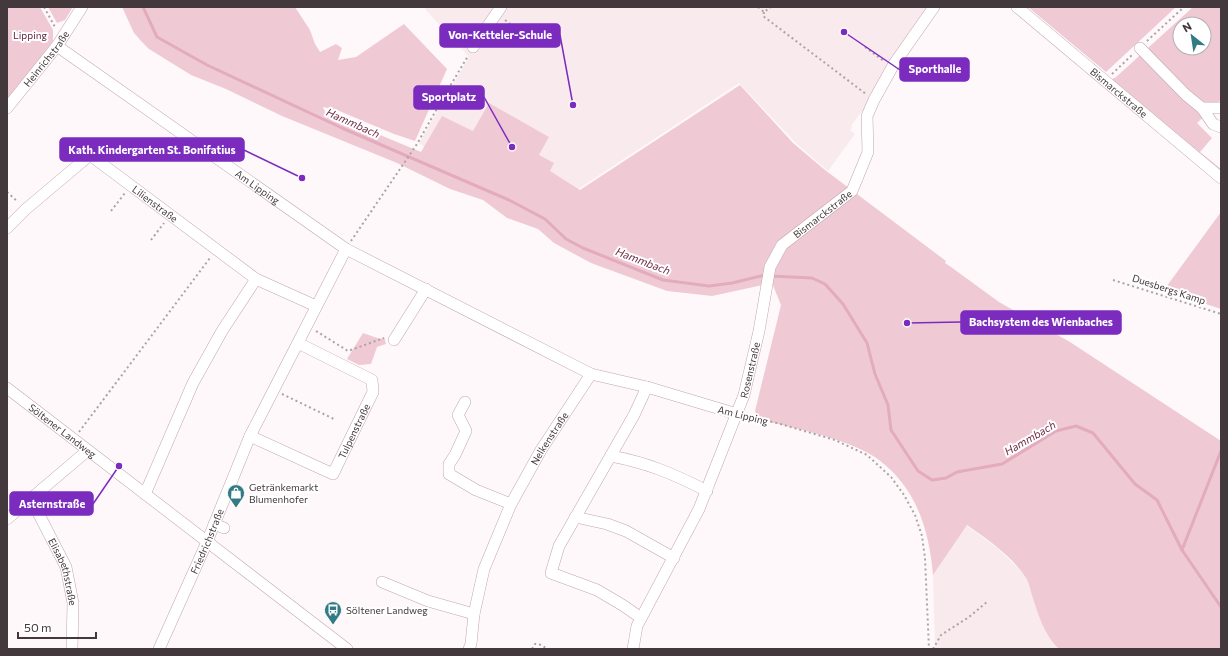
<svg xmlns="http://www.w3.org/2000/svg" width="1228" height="656" font-family="Commissioner,sans-serif">
  <style>
    .built { fill: #f9eaee }
    .green { fill: #efcad5; fill-rule: evenodd }
    .lines { fill: none; stroke-linecap: round; stroke-linejoin: round }
    .stream { stroke: #e3abbd; stroke-width: 3 }
    .minor-casing { stroke: #c0a6ae; stroke-width: 12 }
    .path { stroke: #aba3a5; stroke-width: 2; stroke-dasharray: 2 3; stroke-linecap: butt }
    .minor { stroke: #fff; stroke-width: 11 }
    .labels { text-anchor: middle; stroke-width: 4; stroke-linejoin: round; paint-order: stroke }
    .park-label { font-size: 10px; fill: #64223d; stroke: #fff }
    .street-label { font-size: 10px; fill: #43383b; stroke: #fff }
    .poi-label { font-size: 10px; fill: #43383b; stroke: #fff; text-anchor: start }
    .water-label { font-size: 11px; font-style: italic; fill: #702d47; stroke: #fff }
    .leader { fill: none; stroke: #7b2cbf; stroke-width: 1.5 }
    .callout-dot { fill: #7b2cbf; stroke: #fff; stroke-width: 1.5 }
    .callout { fill: #7b2cbf; stroke: #7b2cbf; stroke-width: 1.5 }
    .callout-label { font-size: 11px; text-anchor: middle; font-weight: bold; fill: #fff }
  </style>
  <rect width="100%" height="100%" fill="#fef8fa"/>
  <g class="built">
    <path d="M427,7H930L864,112L862,111L851,126L852,127L850,130L855,134L828,171L797,144L739,83L548,209L431,152L419,143L469,57L425,9Z"/>
    <path d="M966,525L997,548L1018,568L1037,591L1067,649H935L933,575Z"/>
  </g>
  <g class="green">
    <path d="M7,7H40L53,30V41L7,102Z"/>
    <path d="M48,7H73L65,20L57,23Z"/>
    <path d="M122,7H295L310,30L315,44L320,52L336,44L342,48L338,60L356,57L404,24L447,69L415,141L394,134L337,110L323,107L325,112L421,152L442,116L473,131L489,103L549,137L539,155L554,163L550,171L580,190L740,85L793,143L825,170L946,261L945,263L951,267L999,302L1070,342L1221,441V649H1059C1044,635 1038,614 1032,595C1030,589 1029,582 1026,578C1013,557 987,539 967,525L933,575C929,530 917,489 879,460C851,439 793,428 758,419L755,411L781,305L772,283L712,296L667,291L591,263L554,243L538,229L507,218L483,200L450,189L397,163L282,116L226,89L191,75L149,49L142,42L134,33Z"/>
    <path d="M1028,7H1176L1106,72Z"/>
    <path d="M1193,7H1221V100L1197,123L1212,138L1200,152L1221,169V172L1113,80V78H1115ZM1180,24H1204V48H1180Z"/>
    <path d="M1221,212V309L1164,290Z"/>
    <path d="M363,333L380,339L384,337L386,344L377,347L371,364L359,365L347,359Z"/>
  </g>
  <g class="lines">
    <g class="stream">
      <path d="M143,7L157,37L207,65L342,128L509,200L545,219L566,239L583,248L663,280L709,286L732,283L765,275"/>
      <path d="M771,276L812,278L825,284L843,304L867,343L875,374L888,405L891,430L918,471L932,480L946,478L957,472L1002,464L1056,431L1076,426L1093,433L1135,484L1157,500L1182,550L1221,607"/>
      <path d="M1182,550L1221,451"/>
    </g>
    <g class="minor-casing">
      <g id="minor">
        <path id="s1" d="M1017,7L1221,178"/>
        <path id="s2" d="M57,46L346,249L591,374L647,387L737,414"/>
        <path d="M473,47L501,7"/>
        <path d="M1140,48L1186,95L1202,108L1213,124L1221,127"/>
        <path id="s3" d="M7,108L57,46L82,7"/>
        <path d="M1202,108H1221"/>
        <path id="s4" d="M7,228L26,209L90,155L256,279L316,306"/>
        <path d="M394,340L426,289"/>
        <path id="s5" d="M7,388L347,649"/>
        <path d="M465,402L458,415L466,431L455,455L449,464V474L476,490L511,504"/>
        <path id="s6" d="M250,436L333,474L373,392L372,380L298,343"/>
        <path d="M611,456C648,463 674,474 707,491"/>
        <path d="M145,494L193,383L222,331L256,279"/>
        <path id="s7" d="M31,499L66,567L73,603L72,649"/>
        <path d="M575,517L607,524L626,531L674,558"/>
        <path d="M7,519L87,451"/>
        <path d="M214,524L224,528"/>
        <path d="M382,582L428,601L474,614"/>
        <path d="M641,618L624,606L597,590L551,573L559,546L634,415L647,387"/>
        <path id="s8" d="M159,649L207,542L250,436L346,249"/>
        <path id="s9" d="M469,649L471,644L474,614L484,569L511,504L541,450L591,374"/>
        <path id="s10" d="M633,649L637,626L699,509L744,395L759,331L770,267L782,245L852,191L868,152L867,116L874,100L894,64L934,7"/>
      </g>
    </g>
    <g class="path">
      <path d="M44,7L56,29"/>
      <path d="M758,7L764,12L771,7"/>
      <path d="M764,12L763,16L866,94"/>
      <path d="M505,20L523,34"/>
      <path d="M1147,41L1184,7"/>
      <path d="M865,47L885,62"/>
      <path d="M1112,74L1133,54"/>
      <path d="M7,192L18,202"/>
      <path d="M111,211L125,193"/>
      <path d="M151,240L164,223"/>
      <path d="M351,241L417,144L443,98L468,56"/>
      <path d="M1113,280L1221,314"/>
      <path d="M316,331L348,351L384,338"/>
      <path d="M282,394L336,420"/>
      <path d="M746,416L777,423L835,440L867,455L891,477L904,495L915,515L922,536L925,558L929,649"/>
      <path d="M79,432L210,258"/>
      <path d="M532,649L535,644H539L548,649"/>
      <path d="M933,649L941,635L969,617L988,601"/>
    </g>
    <use href="#minor" class="minor"/>
  </g>
  <defs>
    <g id="shop-pin" transform="scale(0.9)"><path d="M0 17L-7.5 6A9.5 9.5 0 1 1 7.5 6Z" fill="#327a84" stroke="#fff"/><path d="M-5-2.5h2.3a2.7 3.5 0 0 1 5.4 0H5L5.5 6h-11ZM-1.5-2.5h3a1.5 2.3 0 0 0-3 0Z" fill="#fff"/></g>
    <g id="bus-pin" transform="scale(0.9)"><path d="M0 17L-7.5 6A9.5 9.5 0 1 1 7.5 6Z" fill="#327a84" stroke="#fff"/><path d="M-5-6H5V4H4V6H2V4H-2V6H-4V4H-5ZM-3.5-4V0h7V-4ZM-3.5 1.2v1.5H-2V1.2ZM2 1.2v1.5H3.5V1.2Z" fill="#fff"/></g>
  </defs>
  <g fill-rule="evenodd">
    <use href="#shop-pin" x="236" y="493"/>
    <use href="#bus-pin" x="333" y="610"/>
  </g>
  <g class="labels">
    <g class="park-label">
      <text x="30" y="39">Lipping</text>
    </g>
    <g class="street-label">
      <text dy="4" stroke="none"><textPath href="#s3" startOffset="63">Heinrichstraße</textPath></text>
      <text dy="4" stroke="none"><textPath href="#s1" startOffset="133">Bismarckstraße</textPath></text>
      <text dy="4" stroke="none"><textPath href="#s2" startOffset="245">Am Lipping</textPath></text>
      <text dy="4" stroke="none"><textPath href="#s4" startOffset="192">Lilienstraße</textPath></text>
      <text dy="4" stroke="none"><textPath href="#s10" startOffset="485">Bismarckstraße</textPath></text>
      <text transform="translate(1169 289) rotate(18)" y="4">Duesbergs Kamp</text>
      <text dy="4" stroke="none"><textPath href="#s10" startOffset="304">Rosenstraße</textPath></text>
      <text transform="translate(743 415) rotate(14)" y="4">Am Lipping</text>
      <text dy="4" stroke="none"><textPath href="#s5" startOffset="70">Söltener Landweg</textPath></text>
      <text dy="4" stroke="none"><textPath href="#s6" startOffset="139">Tulpenstraße</textPath></text>
      <text dy="4" stroke="none"><textPath href="#s9" startOffset="228">Nelkenstraße</textPath></text>
      <text dy="4" stroke="none"><textPath href="#s8" startOffset="118">Friedrichstraße</textPath></text>
      <text dy="4" stroke="none"><textPath href="#s7" startOffset="80">Elisabethstraße</textPath></text>
    </g>
    <g class="poi-label">
      <text x="249" y="491">Getränkemarkt<tspan x="249" dy="12">Blumenhofer</tspan></text>
      <text x="346" y="614">Söltener Landweg</text>
    </g>
    <g class="water-label">
      <text transform="translate(353 123) rotate(24)" y="4">Hammbach</text>
      <text transform="translate(643 261) rotate(21)" y="4">Hammbach</text>
      <text transform="translate(1030 438) rotate(-30)" y="4">Hammbach</text>
    </g>
  </g>
  <path class="leader" d="M573 105L560 35M844 32L900 70M512 147L484 97M302 178L244 150M907 323L961 322M119 466L93 504"/>
  <g class="callout-dot">
    <circle cx="573" cy="105" r="4"/>
    <circle cx="844" cy="32" r="4"/>
    <circle cx="512" cy="147" r="4"/>
    <circle cx="302" cy="178" r="4"/>
    <circle cx="907" cy="323" r="4"/>
    <circle cx="119" cy="466" r="4"/>
  </g>
  <g class="callout">
    <rect x="440" y="24" width="120" height="23" rx="4"/>
    <rect x="900" y="58" width="69" height="23" rx="4"/>
    <rect x="414" y="86" width="70" height="23" rx="4"/>
    <rect x="60" y="138" width="184" height="23" rx="4"/>
    <rect x="961" y="311" width="160" height="23" rx="4"/>
    <rect x="10" y="492" width="83" height="23" rx="4"/>
  </g>
  <g class="callout-label">
    <text x="500" y="39">Von-Ketteler-Schule</text>
    <text x="935" y="73">Sporthalle</text>
    <text x="449" y="101">Sportplatz</text>
    <text x="152" y="154">Kath. Kindergarten St. Bonifatius</text>
    <text x="1041" y="326">Bachsystem des Wienbaches</text>
    <text x="52" y="508">Asternstraße</text>
  </g>
  <rect width="1228" height="656" fill="none" stroke="#43383b" stroke-width="16"/>
  <g transform="translate(1192 36) rotate(330)"><circle r="19" fill="#ffffff" stroke="#b4afb1"/>
  <path d="M0-3L7 15L0 10L-7 15Z" fill="#327a84"/>
  <text y="-6" font-size="11" font-weight="bold" text-anchor="middle" fill="#43383b">N</text>
  </g>
  <path d="M18 632v6h78v-6" fill="none" stroke="#43383b" stroke-width="2"/>
  <text x="24" y="632" font-size="12" fill="#43383b" stroke="#ffffff" stroke-width="3" paint-order="stroke">50 m</text>
</svg>
